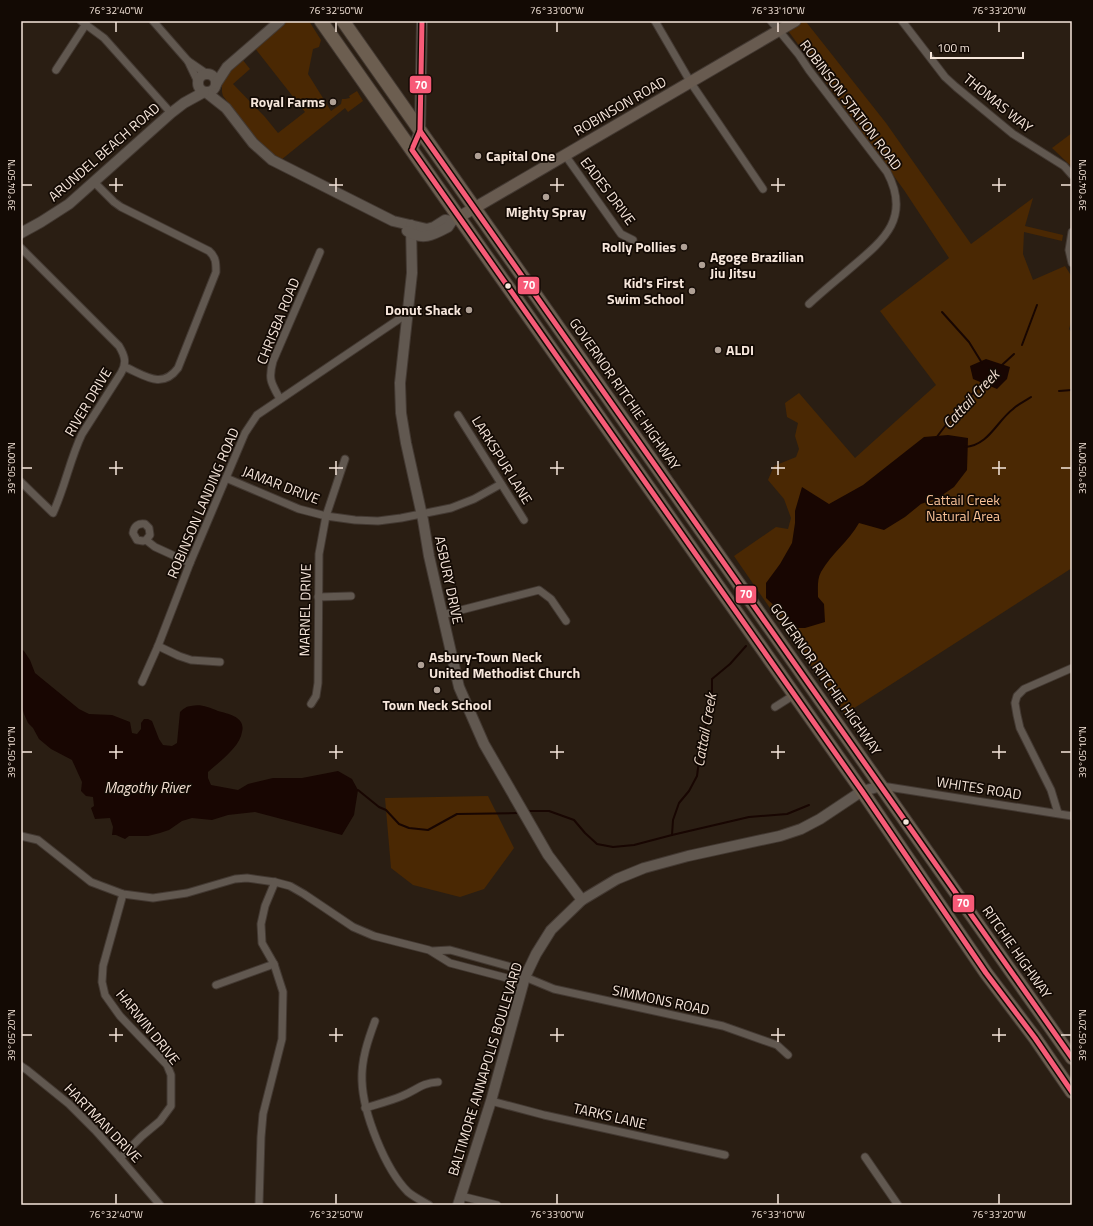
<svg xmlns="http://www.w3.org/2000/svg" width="1093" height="1226" font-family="'Titillium Web',sans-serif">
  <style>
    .green { fill: #4a2803 }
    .water { fill: #180602 }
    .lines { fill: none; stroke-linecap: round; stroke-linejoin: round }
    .stream { stroke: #180602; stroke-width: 2 }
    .street-casing { stroke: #433932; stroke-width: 9 }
    .secondary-casing { stroke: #433932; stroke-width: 12 }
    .primary-casing { stroke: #433932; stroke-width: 13 }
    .highway-casing { stroke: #433932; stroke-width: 15 }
    .street { stroke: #615850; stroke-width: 7 }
    .secondary { stroke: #615850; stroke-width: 10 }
    .primary { stroke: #685b50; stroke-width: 11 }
    .highway { stroke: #6c5e50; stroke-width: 13 }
    .bus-1-casing { stroke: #130a04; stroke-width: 8 }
    .bus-1 { stroke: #f75a77; stroke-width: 5 }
    .ticks { fill: none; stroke: #f6e6db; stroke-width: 1.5 }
    .poi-dot { fill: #afa095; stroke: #130a04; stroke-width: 1.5 }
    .bus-dot { fill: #f6e6db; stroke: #130a04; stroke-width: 1.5 }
    .labels { text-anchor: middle; stroke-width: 3.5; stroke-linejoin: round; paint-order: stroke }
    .poi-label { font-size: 14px; font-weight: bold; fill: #f6e6db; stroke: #130a04; text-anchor: end }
    .street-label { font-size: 14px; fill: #f6e6db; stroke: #130a04 }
    .park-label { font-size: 14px; fill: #f9c297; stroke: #130a04 }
    .water-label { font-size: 15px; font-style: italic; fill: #f3e0d2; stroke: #130a04 }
    .line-badge { stroke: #130a04; stroke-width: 1.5 }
    .badge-label { font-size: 11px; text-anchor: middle; font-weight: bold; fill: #fff }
    .neatline { fill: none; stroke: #f6e6db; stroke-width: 1.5 }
    .ticks-label { font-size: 10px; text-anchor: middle; fill: #f6e6db }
  </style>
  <rect width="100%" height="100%" fill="#2a1e13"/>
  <g class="green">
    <path d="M288,21H309L321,40L319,47L313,49L308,74L331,111L341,104L342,99H345L350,98L349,96L357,91L363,101L348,112L345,108L281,160L270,157L223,96L222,92V83L226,74L242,59L250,69L233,84L265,117L278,133L305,112L254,47Z"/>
    <path d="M781,21H804L807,23L886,123L971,244L1033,198L1025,226L1063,235L1062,241L1024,232L1023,254L1033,280L1065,266L1072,277V319L1069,329L1072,333V568L845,714L797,646L805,640L791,621L783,627L734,556L776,527L788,529L791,518L784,499L768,480L774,466L796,457L799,449L795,436L798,423L787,417L785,403L799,393L855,458L936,385L880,311L949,258L904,190Z"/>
    <path d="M1072,133V167L1052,148Z"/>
    <path d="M488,796L514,848L484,889L460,897L413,885L391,868L385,798Z"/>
  </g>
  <g class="water">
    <path d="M986,359L1010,367L1007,379L997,389L973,379L970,366Z"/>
    <path d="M948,435L968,438L967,470L954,487L938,498L921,504L905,517L884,530L859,523C849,541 831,554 821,572C817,579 818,589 818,597L824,604L825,622L805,628H793L784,615L766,598V583L780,564L792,543L795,523V511L802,487L829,504L863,485L924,437Z"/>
    <path d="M21,649L24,651L30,660L35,673L79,709L89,714L112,715L130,722L132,733L137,734L141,729V723L144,719H148L152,721L159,739L163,745L172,746L177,743L180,712C183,709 187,706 191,706C201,704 208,707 218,711C229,714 246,717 242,732C240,747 219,762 208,772V778L211,785L238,790L248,784L273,778H302L338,771L352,779L358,790L354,815L342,835L255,812L228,815L212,820L192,818L182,821L169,830L160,833L148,836H129L125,839L116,835H112L113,827L110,818L95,819L91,808L94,806L93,797L86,796L81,791L82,782L72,760L51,749L39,739L33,728L28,723L24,714L21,704Z"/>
  </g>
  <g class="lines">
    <g class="stream">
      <path d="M942,312L969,342L982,363"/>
      <path d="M1022,345L1037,305"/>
      <path d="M1002,365L1014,354"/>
      <path d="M1059,391L1072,390"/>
      <path d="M936,438L962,404L984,382"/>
      <path d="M965,447C988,446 997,421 1013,409C1018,404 1025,401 1031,397"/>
      <path d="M772,614L779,607"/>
      <path d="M358,790L379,807L386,810L399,824L409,828L428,830L457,814L518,813"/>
      <path d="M530,811H549L574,820L585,833L597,844L613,847L634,845L672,835L749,817L787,814L809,805"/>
      <path d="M672,835L673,820L679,803L689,791L697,776L700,753L712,698V679L730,664L746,646"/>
    </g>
    <g class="street-casing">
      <g id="street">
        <path d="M81,21L104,38L171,113"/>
        <path d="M153,21L188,61L198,82"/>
        <path d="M655,21L691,83L763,189"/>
        <path d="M771,21L799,55L809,70L887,172C911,217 885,239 853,266C838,279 823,291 809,304"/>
        <path d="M902,21L945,77L956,87L1013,134L1064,166L1072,175"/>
        <path d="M188,61L207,74"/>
        <path d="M56,70L86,24"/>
        <path d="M565,155L621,234L633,240"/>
        <path d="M94,182L114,202L121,207L209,251C216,257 216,263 216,272L178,368C162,390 144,375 125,367"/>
        <path d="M1072,232L1069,250L1072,263"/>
        <path d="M21,248L119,346C125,356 127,363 121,373L82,434C70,459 65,487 53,513L21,482"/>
        <path d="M280,399C271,383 268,379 273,361L320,252"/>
        <path d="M458,415L524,520"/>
        <path d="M226,478L299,509L326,516L355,520L378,521L401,518L451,508L474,499L501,484"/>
        <path d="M146,540L150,535L149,528L145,524C138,523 134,526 133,533L137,540L143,541L146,540L155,547L190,563"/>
        <path d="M318,597L351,596"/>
        <path d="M442,615L539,590L551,599L566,621"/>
        <path d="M158,646L179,656L191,660L220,662"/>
        <path d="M142,682L158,646L190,563L245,433L257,415L408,313"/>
        <path d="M311,704L316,696L318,683L319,554L326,516L345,459"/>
        <path d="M775,707L794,695"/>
        <path d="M882,786L1072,816"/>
        <path d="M1058,813L1051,790L1020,728L1017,715L1015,703L1017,696L1024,689L1072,668"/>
        <path d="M21,836L38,840L91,882L123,894L153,898L187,893L235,879L247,878L275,882L290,886L304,894L353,927L374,936L429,950L450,963L507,978L525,977"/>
        <path d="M432,951L450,950L511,967L525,977L554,989L723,1026L777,1045L788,1055"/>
        <path d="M216,985L274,964"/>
        <path d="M375,1021C368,1040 361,1060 362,1081C363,1113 385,1169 408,1192C414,1197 422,1201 429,1205"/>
        <path d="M21,1066L27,1070L69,1104L95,1130L120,1158L160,1205"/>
        <path d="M491,1101L544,1115L725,1155"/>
        <path d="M365,1108C378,1104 390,1101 402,1096C417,1090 421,1083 438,1082"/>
        <path d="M865,1157L898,1205"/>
        <path d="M120,1158L142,1136L160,1121L171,1106V1075L167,1065L120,1016L105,995L102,982L103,966L123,894"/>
        <path d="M461,1196L497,1205"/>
        <path d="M259,1205L261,1137L263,1114L282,1039L283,992L274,964L262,943L261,924L265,906L275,882"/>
      </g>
    </g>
    <g class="secondary-casing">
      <g id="secondary">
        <circle cx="207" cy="83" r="9"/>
        <path d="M216,84L227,67L280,21"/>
        <path d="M207,93L226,108L253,143L272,160L393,221L427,229L434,227L445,220L452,221L459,217"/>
        <path d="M412,150L420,131L422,21"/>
        <path d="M411,225L412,273L400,383L401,413L406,443L423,520L429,556L459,687L484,744L548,855L582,900"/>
        <path d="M407,231C423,241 433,235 448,227L452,221"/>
        <path d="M21,233L41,222L69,204L171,113L184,103L204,92"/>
        <path d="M458,1205L491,1101L525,977L536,954L551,930L582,900L617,879L644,868L688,856L780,836L801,829L820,819L862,791L882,786"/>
      </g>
    </g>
    <g class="primary-casing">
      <path id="primary" d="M459,217L795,21"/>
    </g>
    <g class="highway-casing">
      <g id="highway">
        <path d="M321,21L862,791L986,973L1035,1038L1072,1092"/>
        <path d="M343,21L1072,1058"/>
      </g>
    </g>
    <use href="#street" class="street"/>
    <use href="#secondary" class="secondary"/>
    <use href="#primary" class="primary"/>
    <use href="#highway" class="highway"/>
    <g class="bus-1-casing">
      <g id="bus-1">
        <path d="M420,131L1072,1058"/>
        <path d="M413,147L420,131L422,21"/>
        <path d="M412,150L862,791L986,973L1035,1038L1072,1092"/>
      </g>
    </g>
    <use href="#bus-1" class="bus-1"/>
  </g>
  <path class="ticks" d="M116,22V32M336,22V32M557,22V32M778,22V32M999,22V32M116,178V192M336,178V192M557,178V192M778,178V192M999,178V192M22,185H32M109,185H123M329,185H343M550,185H564M771,185H785M992,185H1006M1061,185H1071M116,461V475M336,461V475M557,461V475M778,461V475M999,461V475M22,468H32M109,468H123M329,468H343M550,468H564M771,468H785M992,468H1006M1061,468H1071M116,745V759M336,745V759M557,745V759M778,745V759M999,745V759M22,752H32M109,752H123M329,752H343M550,752H564M771,752H785M992,752H1006M1061,752H1071M116,1028V1042M336,1028V1042M557,1028V1042M778,1028V1042M999,1028V1042M22,1035H32M109,1035H123M329,1035H343M550,1035H564M771,1035H785M992,1035H1006M1061,1035H1071M116,1194V1204M336,1194V1204M557,1194V1204M778,1194V1204M999,1194V1204"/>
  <g class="poi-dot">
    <circle cx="333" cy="102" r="4"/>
    <circle cx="478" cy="156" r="4"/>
    <circle cx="546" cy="197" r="4"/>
    <circle cx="684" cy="247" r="4"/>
    <circle cx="702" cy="265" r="4"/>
    <circle cx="692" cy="291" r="4"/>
    <circle cx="469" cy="310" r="4"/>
    <circle cx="718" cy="350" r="4"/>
    <circle cx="421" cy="665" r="4"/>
    <circle cx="437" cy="690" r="4"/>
  </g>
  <g class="bus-dot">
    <circle cx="508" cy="286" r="3.5"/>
    <circle cx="906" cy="822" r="3.5"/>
  </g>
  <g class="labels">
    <g class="poi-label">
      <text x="325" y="107">Royal Farms</text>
      <text x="486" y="161" text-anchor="start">Capital One</text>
      <text x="546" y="217" text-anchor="middle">Mighty Spray</text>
      <text x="676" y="252">Rolly Pollies</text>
      <text x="710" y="262" text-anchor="start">Agoge Brazilian<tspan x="710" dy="16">Jiu Jitsu</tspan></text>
      <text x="684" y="288">Kid's First<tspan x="684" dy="16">Swim School</tspan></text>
      <text x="461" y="315">Donut Shack</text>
      <text x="726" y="355" text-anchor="start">ALDI</text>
      <text x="429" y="662" text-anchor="start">Asbury-Town Neck<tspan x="429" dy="16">United Methodist Church</tspan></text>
      <text x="437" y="710" text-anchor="middle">Town Neck School</text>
    </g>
    <g class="street-label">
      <text transform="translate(998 103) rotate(39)" y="5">THOMAS WAY</text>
      <text transform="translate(851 105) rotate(53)" y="5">ROBINSON STATION ROAD</text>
      <text transform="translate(620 106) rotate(-30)" y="5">ROBINSON ROAD</text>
      <text transform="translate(104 152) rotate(-41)" y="5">ARUNDEL BEACH ROAD</text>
      <text transform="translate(608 191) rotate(53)" y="5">EADES DRIVE</text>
      <text transform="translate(278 321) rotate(-68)" y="5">CHRISBA ROAD</text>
      <text transform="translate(625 394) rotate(55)" y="5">GOVERNOR RITCHIE HIGHWAY</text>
      <text transform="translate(88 402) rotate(-59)" y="5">RIVER DRIVE</text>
      <text transform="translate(502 460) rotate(58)" y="5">LARKSPUR LANE</text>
      <text transform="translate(281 485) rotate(21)" y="5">JAMAR DRIVE</text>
      <text transform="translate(203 503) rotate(-67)" y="5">ROBINSON LANDING ROAD</text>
      <text transform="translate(449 580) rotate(78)" y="5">ASBURY DRIVE</text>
      <text transform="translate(305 610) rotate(-89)" y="5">MARNEL DRIVE</text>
      <text transform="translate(826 679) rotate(55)" y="5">GOVERNOR RITCHIE HIGHWAY</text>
      <text transform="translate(979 788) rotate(9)" y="5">WHITES ROAD</text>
      <text transform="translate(1017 952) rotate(55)" y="5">RITCHIE HIGHWAY</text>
      <text transform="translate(661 1000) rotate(12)" y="5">SIMMONS ROAD</text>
      <text transform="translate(148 1027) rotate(51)" y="5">HARWIN DRIVE</text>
      <text transform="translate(485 1069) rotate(-73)" y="5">BALTIMORE ANNAPOLIS BOULEVARD</text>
      <text transform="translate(610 1116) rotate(13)" y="5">TARKS LANE</text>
      <text transform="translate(103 1123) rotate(46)" y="5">HARTMAN DRIVE</text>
    </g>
    <g class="park-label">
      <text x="963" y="505">Cattail Creek<tspan x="963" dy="16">Natural Area</tspan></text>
    </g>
    <g class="water-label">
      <text transform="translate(971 399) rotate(-47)" y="5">Cattail Creek</text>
      <text transform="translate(705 730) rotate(-80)" y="5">Cattail Creek</text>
      <text x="147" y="793">Magothy River</text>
    </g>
  </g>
  <g class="line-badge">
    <rect x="409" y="75" width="23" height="19" rx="4" fill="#f75a77"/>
    <rect x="517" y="276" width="23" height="19" rx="4" fill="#f75a77"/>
    <rect x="735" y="585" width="22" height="19" rx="4" fill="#f75a77"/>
    <rect x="952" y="894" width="23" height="19" rx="4" fill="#f75a77"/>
  </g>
  <g class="badge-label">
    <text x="421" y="89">70</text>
    <text x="529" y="289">70</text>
    <text x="746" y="598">70</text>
    <text x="963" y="907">70</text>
  </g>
  <rect width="1093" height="1226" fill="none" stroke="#130a04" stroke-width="44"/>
  <path d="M931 52v6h92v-6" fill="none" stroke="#f6e6db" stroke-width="2"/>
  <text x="937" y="52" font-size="12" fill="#f6e6db" stroke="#130a04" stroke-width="3" paint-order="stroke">100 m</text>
  <rect x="22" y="22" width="1049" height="1182" class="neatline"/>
  <g class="ticks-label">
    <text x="116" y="14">76°32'40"W</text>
    <text x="336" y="14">76°32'50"W</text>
    <text x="557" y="14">76°33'00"W</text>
    <text x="778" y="14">76°33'10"W</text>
    <text x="999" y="14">76°33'20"W</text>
    <text transform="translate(1082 185) rotate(-90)" y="4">39°04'50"N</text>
    <text transform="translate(11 185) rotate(-90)" y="4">39°04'50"N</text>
    <text transform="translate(1082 468) rotate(-90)" y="4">39°05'00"N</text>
    <text transform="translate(11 468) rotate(-90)" y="4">39°05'00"N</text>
    <text transform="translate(1082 752) rotate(-90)" y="4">39°05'10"N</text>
    <text transform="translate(11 752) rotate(-90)" y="4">39°05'10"N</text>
    <text transform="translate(1082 1035) rotate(-90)" y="4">39°05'20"N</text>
    <text transform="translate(11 1035) rotate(-90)" y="4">39°05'20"N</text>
    <text x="116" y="1218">76°32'40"W</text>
    <text x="336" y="1218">76°32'50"W</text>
    <text x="557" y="1218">76°33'00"W</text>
    <text x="778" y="1218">76°33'10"W</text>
    <text x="999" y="1218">76°33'20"W</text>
  </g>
</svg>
